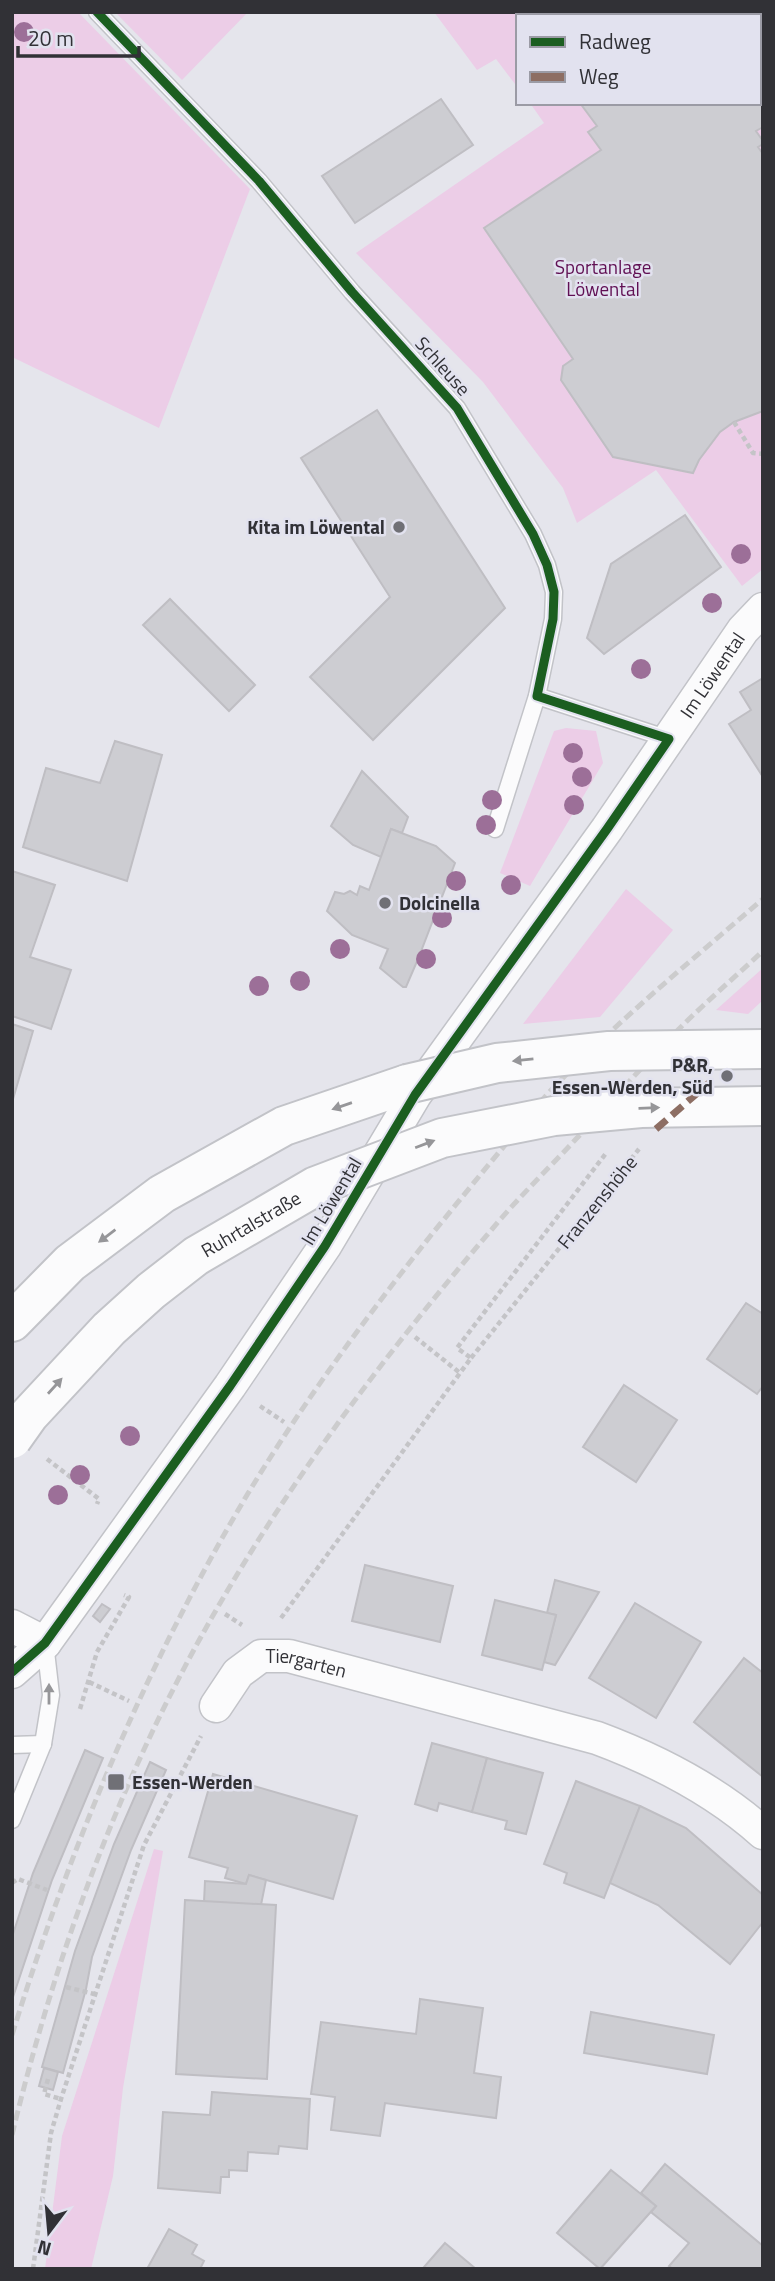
<svg xmlns="http://www.w3.org/2000/svg" width="775" height="2281" font-family="'Titillium Web',sans-serif">
  <style>
    .green { fill: #eccde7 }
    .building { fill: #cdcdd2; stroke: #bfbec3; stroke-width: 2 }
    .lines { fill: none; stroke-linecap: round; stroke-linejoin: round }
    .service-casing { stroke: #c2c3c8; stroke-width: 19 }
    .minor-casing { stroke: #c2c3c8; stroke-width: 35 }
    .secondary-casing { stroke: #c2c3c8; stroke-width: 42 }
    .path { stroke: #c4c4c7; stroke-width: 4.5; stroke-dasharray: 5 3.5; stroke-linecap: butt }
    .service { stroke: #fbfbfc; stroke-width: 16 }
    .minor { stroke: #fbfbfc; stroke-width: 32 }
    .secondary { stroke: #fbfbfc; stroke-width: 38 }
    .rail { stroke: #cccccd; stroke-width: 5; stroke-dasharray: 10 5; stroke-linecap: butt }
    .secondary-bridge-casing { stroke: #c2c3c8; stroke-width: 42; stroke-linecap: butt }
    .secondary-bridge { stroke: #fbfbfc; stroke-width: 38 }
    .quiet { stroke: #8d6e63; stroke-width: 7; stroke-dasharray: 14 7; stroke-linecap: butt }
    .cycleway-casing { stroke: #e2e2ef; stroke-width: 13 }
    .cycleway { stroke: #1b5e20; stroke-width: 9 }
    .tree { fill: #9c6f98 }
    .oneway { fill: #969699 }
    .poi-dot { fill: #707076; stroke: #e2e2ef; stroke-width: 2.5 }
    .labels { text-anchor: middle; stroke-width: 5; stroke-linejoin: round; paint-order: stroke }
    .park-label { font-size: 19px; fill: #600f53; stroke: #e2e2ef }
    .street-label { font-size: 19px; fill: #313136; stroke: #e2e2ef }
    .poi-label { font-size: 19px; font-weight: bold; fill: #313136; stroke: #e2e2ef; text-anchor: end }
  </style>
  <rect width="100%" height="100%" fill="#e5e5ec"/>
  <g class="green">
    <path d="M12,12H78L250,189L159,428L12,357Z"/>
    <path d="M115,12H248L182,80Z"/>
    <path d="M434,12H763V569L742,586L656,470L577,523L563,488L483,382L356,253L544,123L530,103H759V16H518V88L496,59L477,70Z"/>
    <path d="M566,728L596,731L603,763L530,886L500,873L554,731Z"/>
    <path d="M626,889L673,930L600,1017L523,1024Z"/>
    <path d="M763,968V1000L748,1014L716,1010Z"/>
    <path d="M154,1849L163,1851L123,2088L113,2176L91,2269H45L62,2136Z"/>
  </g>
  <g class="building">
    <path d="M631,12H716L718,16H626Z"/>
    <path d="M759,76L763,79V127L756,131L763,141V144L758,147L763,154V411L734,422L720,432L699,460L693,473L613,457L561,380L563,366L573,359L484,228L601,150L588,132L597,126L580,103H759Z"/>
    <path d="M441,99L473,145L355,223L322,176Z"/>
    <path d="M377,410L505,608L373,740L310,677L390,597L301,458Z"/>
    <path d="M685,515L721,567L604,654L587,638L611,564Z"/>
    <path d="M170,599L255,685L229,711L143,625Z"/>
    <path d="M763,678V777L729,724L751,710L740,692Z"/>
    <path d="M115,741L162,755L127,881L23,847L46,768L100,783Z"/>
    <path d="M362,771L408,817L402,833L391,829L381,857L353,845L331,826Z"/>
    <path d="M391,829L436,846L455,863L418,959L406,987H403L380,968L388,949L352,935L327,911L335,892L344,894L350,891L357,895L360,886L369,890Z"/>
    <path d="M12,871L55,885L30,957L71,970L51,1029L12,1016Z"/>
    <path d="M12,1024L33,1031L13,1099H12Z"/>
    <path d="M746,1303L763,1314V1386L757,1394L707,1359Z"/>
    <path d="M624,1385L677,1420L636,1482L583,1447Z"/>
    <path d="M365,1565L453,1586L440,1642L352,1621Z"/>
    <path d="M555,1580L599,1592L555,1665L544,1662L556,1615L547,1613Z"/>
    <path d="M495,1600L556,1615L542,1670L482,1655Z"/>
    <path d="M635,1603L701,1642L656,1718L589,1678Z"/>
    <path d="M102,1604L110,1609L100,1622L93,1616Z"/>
    <path d="M744,1658L763,1673V1777L694,1722Z"/>
    <path d="M432,1743L487,1758L472,1812L439,1803L437,1811L415,1804Z"/>
    <path d="M85,1750L103,1758L52,1880L12,2000V1937L33,1873Z"/>
    <path d="M487,1758L543,1773L526,1834L505,1829L507,1821L472,1812Z"/>
    <path d="M150,1762L166,1770L131,1850L92,1957L86,1989L63,2073L42,2067L75,1951L114,1844Z"/>
    <path d="M213,1774L357,1816L333,1899L249,1875L246,1884L225,1878L228,1868L189,1857Z"/>
    <path d="M576,1781L640,1806L604,1898L564,1883L567,1873L544,1864Z"/>
    <path d="M640,1806L686,1828L763,1895V1922L730,1964L658,1905L610,1883Z"/>
    <path d="M249,1875L266,1880L261,1905L204,1902L205,1881L246,1884Z"/>
    <path d="M185,1900L276,1905L267,2079L176,2074Z"/>
    <path d="M420,1999L483,2008L474,2073L501,2077L496,2118L385,2103L380,2136L331,2130L335,2097L311,2094L321,2022L416,2034Z"/>
    <path d="M591,2012L714,2035L707,2074L584,2053Z"/>
    <path d="M44,2068L58,2072L53,2090L39,2086Z"/>
    <path d="M212,2092L310,2099L307,2149L279,2146L278,2154L248,2152L247,2171L229,2170V2177H221L220,2193L158,2188L163,2112L210,2115Z"/>
    <path d="M665,2164L763,2246V2269H673L669,2266L689,2243L651,2212L656,2206L641,2193Z"/>
    <path d="M611,2170L656,2206L600,2269L557,2233Z"/>
    <path d="M169,2229L197,2245L192,2254L204,2261L200,2269H147Z"/>
    <path d="M445,2243L476,2269H427L424,2267Z"/>
  </g>
  <g class="lines">
    <g class="service-casing">
      <g id="service">
        <path d="M97,12L259,181L352,292L457,408L533,534L547,565L554,592L553,619L537,696L495,829"/>
        <path d="M537,696L669,739"/>
        <path d="M12,1745L43,1744"/>
        <path d="M12,1820L43,1744L51,1695L45,1643"/>
      </g>
    </g>
    <g class="minor-casing">
      <g id="minor">
        <path d="M12,1626L45,1643"/>
        <path id="s1" d="M12,1672L45,1643L230,1386L325,1246L415,1095L607,829L743,630L763,609"/>
        <path id="s2" d="M216,1706L238,1673L261,1656H289L597,1738C656,1760 715,1790 763,1833"/>
      </g>
    </g>
    <g class="secondary-casing">
      <path id="secondary" d="M12,1322L70,1263L162,1194L284,1126L407,1084"/>
    </g>
    <g class="path">
      <path d="M734,422L753,453L763,454"/>
      <path d="M415,1337L460,1373"/>
      <path d="M471,1358L639,1149"/>
      <path d="M260,1406L284,1422"/>
      <path d="M47,1459L99,1499L97,1504"/>
      <path d="M225,1614L242,1625"/>
      <path d="M281,1618L471,1358L457,1348L607,1152"/>
      <path d="M89,1682L129,1701"/>
      <path d="M80,1709L97,1652L129,1597L124,1595"/>
      <path d="M12,1883L18,1879L47,1890"/>
      <path d="M66,1987L94,1994"/>
      <path d="M48,2079L44,2094L61,2099"/>
      <path d="M33,2269L51,2133L61,2099L144,1845L201,1736"/>
    </g>
    <use href="#service" class="service"/>
    <use href="#minor" class="minor"/>
    <use href="#secondary" class="secondary"/>
    <g class="rail">
      <path d="M12,2035C71,1845 145,1667 247,1495C302,1404 366,1317 432,1234C458,1202 484,1170 511,1138C526,1120 540,1101 556,1085C621,1018 693,959 763,899"/>
      <path d="M12,2135C54,1961 115,1792 202,1635C283,1489 385,1354 493,1228C519,1197 549,1168 576,1139C614,1099 650,1057 689,1019C713,996 738,974 763,951"/>
    </g>
    <g class="secondary-bridge-casing">
      <g id="secondary-bridge">
        <path d="M407,1084L497,1063L609,1051L763,1049"/>
        <path id="s3" d="M12,1439L29,1415L109,1329L151,1291L196,1256L316,1186L442,1138L554,1116L641,1108L763,1106"/>
      </g>
    </g>
    <use href="#secondary-bridge" class="secondary-bridge"/>
    <path class="quiet" d="M656,1129L709,1083"/>
    <g class="cycleway-casing">
      <path id="cycleway" d="M12,1672L45,1643L230,1386L325,1246L415,1095L607,829L669,739L537,696L553,619L554,592L547,565L533,534L457,408L352,292L259,181L97,12"/>
    </g>
    <use href="#cycleway" class="cycleway"/>
  </g>
  <g class="tree">
    <circle cx="24" cy="32" r="10"/>
    <circle cx="741" cy="554" r="10"/>
    <circle cx="712" cy="603" r="10"/>
    <circle cx="641" cy="669" r="10"/>
    <circle cx="573" cy="753" r="10"/>
    <circle cx="582" cy="777" r="10"/>
    <circle cx="492" cy="800" r="10"/>
    <circle cx="574" cy="805" r="10"/>
    <circle cx="486" cy="825" r="10"/>
    <circle cx="456" cy="881" r="10"/>
    <circle cx="511" cy="885" r="10"/>
    <circle cx="442" cy="918" r="10"/>
    <circle cx="340" cy="949" r="10"/>
    <circle cx="426" cy="959" r="10"/>
    <circle cx="300" cy="981" r="10"/>
    <circle cx="259" cy="986" r="10"/>
    <circle cx="130" cy="1436" r="10"/>
    <circle cx="80" cy="1475" r="10"/>
    <circle cx="58" cy="1495" r="10"/>
  </g>
  <defs><path id="oneway-solid" d="M-6-.8H1V-3.2L6.5 0L1 3.2V.8H-6Z" transform="scale(1.75)"/></defs>
  <g class="oneway">
    <use href="#oneway-solid" transform="translate(523 1060) rotate(174)"/>
    <use href="#oneway-solid" transform="translate(342 1106) rotate(161)"/>
    <use href="#oneway-solid" transform="translate(649 1108) rotate(-2)"/>
    <use href="#oneway-solid" transform="translate(425 1144) rotate(-21)"/>
    <use href="#oneway-solid" transform="translate(107 1236) rotate(143)"/>
    <use href="#oneway-solid" transform="translate(55 1386) rotate(-48)"/>
    <use href="#oneway-solid" transform="translate(49 1694) rotate(-90)"/>
  </g>
  <g class="poi-dot">
    <circle cx="399" cy="527" r="7"/>
    <circle cx="385" cy="903" r="7"/>
    <circle cx="727" cy="1076" r="7"/>
    <rect x="107" y="1773" width="18" height="18" rx="3.5"/>
  </g>
  <g class="labels">
    <g class="park-label">
      <text x="603" y="274">Sportanlage<tspan x="603" dy="22">Löwental</tspan></text>
    </g>
    <g class="street-label">
      <text transform="translate(443 366) rotate(48)" y="7">Schleuse</text>
      <text dy="7" stroke="none"><textPath href="#s1" startOffset="1220">Im Löwental</textPath></text>
      <text transform="translate(331 1201) rotate(-59)" y="7">Im Löwental</text>
      <text transform="translate(597 1202) rotate(-51)" y="7">Franzenshöhe</text>
      <text dy="7" stroke="none"><textPath href="#s3" startOffset="324">Ruhrtalstraße</textPath></text>
      <text dy="7" stroke="none"><textPath href="#s2" startOffset="114">Tiergarten</textPath></text>
    </g>
    <g class="poi-label">
      <text x="385" y="534">Kita im Löwental</text>
      <text x="399" y="910" text-anchor="start">Dolcinella</text>
      <text x="713" y="1072">P&amp;R,<tspan x="713" dy="22">Essen-Werden, Süd</tspan></text>
      <text x="132" y="1789" text-anchor="start">Essen-Werden</text>
    </g>
  </g>
  <rect width="775" height="2281" fill="none" stroke="#313136" stroke-width="28"/>
  <rect x="516" y="14" width="245" height="91" fill="#e2e2ef" stroke="#9b9ba5" stroke-width="2"/>
  <rect x="530" y="37" width="35" height="10" fill="#1b5e20" stroke="#9b9ba5" stroke-width="2"/>
  <text x="579" y="49" font-size="21" fill="#313136">Radweg</text>
  <rect x="530" y="72" width="35" height="10" fill="#8d6e63" stroke="#9b9ba5" stroke-width="2"/>
  <text x="579" y="84" font-size="21" fill="#313136">Weg</text>
  <g transform="translate(49 2232) rotate(196)" stroke="#e2e2ef" stroke-width="5" paint-order="stroke">
  <path d="M0-5L12 26L0 18L-12 26Z" fill="#313136"/>
  <text y="-10" font-size="19" font-weight="bold" text-anchor="middle" fill="#313136">N</text>
  </g>
  <path d="M18 46v10h121v-10" fill="none" stroke="#313136" stroke-width="3.5"/>
  <text x="28" y="46" font-size="21" fill="#313136" stroke="#e2e2ef" stroke-width="5" paint-order="stroke">20 m</text>
</svg>
